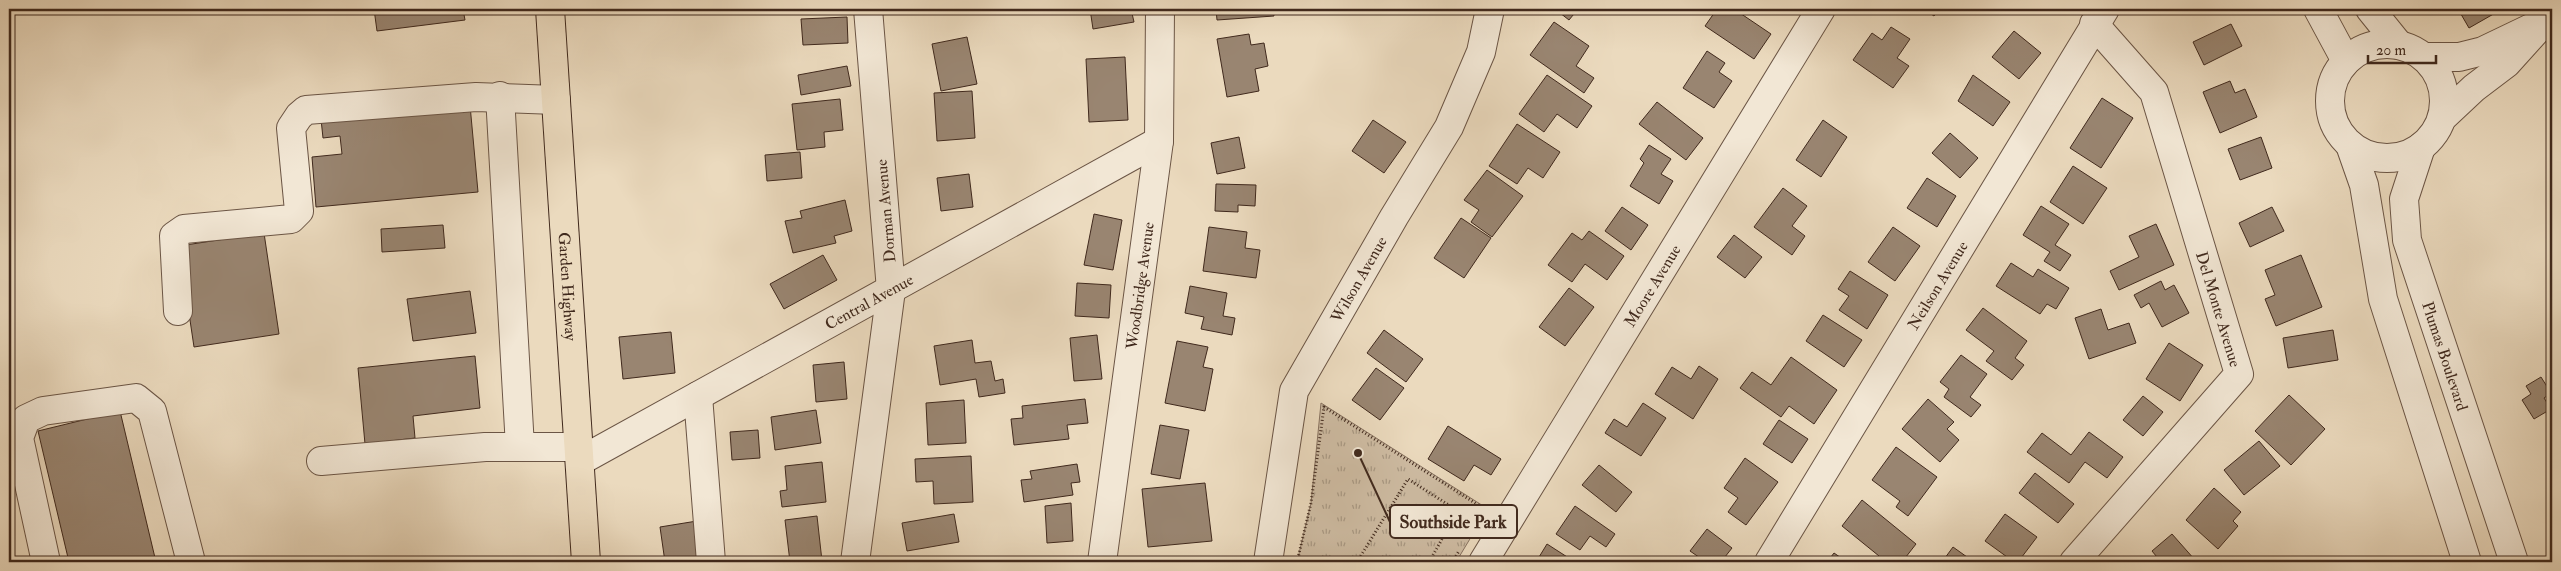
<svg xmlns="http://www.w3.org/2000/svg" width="2561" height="571" font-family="'IM FELL Double Pica',serif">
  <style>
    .grass { fill: url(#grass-tufts); stroke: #877260 }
    .building { fill: #998571; stroke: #40291d }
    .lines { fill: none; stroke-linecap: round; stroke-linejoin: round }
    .minor-casing { stroke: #6b5545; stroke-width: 30 }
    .major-casing { stroke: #40291d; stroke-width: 30 }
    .path { stroke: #40291d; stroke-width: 3; stroke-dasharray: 1 2.5; stroke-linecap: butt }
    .minor { stroke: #f2e7d5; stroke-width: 28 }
    .major { stroke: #ebdabe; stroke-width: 28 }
    .labels { text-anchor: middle; stroke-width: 4; stroke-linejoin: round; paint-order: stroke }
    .street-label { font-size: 16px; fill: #40291d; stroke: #f2e7d5 }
    .leader { fill: none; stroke: #40291d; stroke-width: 2 }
    .callout-dot { fill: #40291d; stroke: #f2e7d5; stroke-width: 2 }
    .callout { fill: #f2e7d5; stroke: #40291d; stroke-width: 2 }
    .callout-label { font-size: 18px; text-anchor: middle; font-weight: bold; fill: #40291d }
  </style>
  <defs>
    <pattern id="grass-tufts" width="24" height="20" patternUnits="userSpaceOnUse" patternTransform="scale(1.25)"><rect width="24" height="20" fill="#cebca3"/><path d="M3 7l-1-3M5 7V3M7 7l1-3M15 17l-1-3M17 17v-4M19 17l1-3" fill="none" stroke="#a99984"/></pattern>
  </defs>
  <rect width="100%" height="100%" fill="#ebdabe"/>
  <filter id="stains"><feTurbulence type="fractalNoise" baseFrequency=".004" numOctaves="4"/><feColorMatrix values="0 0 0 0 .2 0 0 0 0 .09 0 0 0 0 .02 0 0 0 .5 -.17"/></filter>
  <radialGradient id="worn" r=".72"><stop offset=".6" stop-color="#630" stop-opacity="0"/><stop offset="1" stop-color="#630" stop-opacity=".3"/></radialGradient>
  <path class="grass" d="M1321,403L1488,509L1456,562H1297L1311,503Z"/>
  <g class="building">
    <path d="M374,9H463L465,20L377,31Z"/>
    <path d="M635,9H664L636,13Z"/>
    <path d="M1090,9H1131L1134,22L1093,29Z"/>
    <path d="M1216,9H1273L1274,16L1217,20Z"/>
    <path d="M1555,9H1578L1569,20Z"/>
    <path d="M1717,9H1734L1771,34L1754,59L1705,26Z"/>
    <path d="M1924,9H1940L1934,16Z"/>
    <path d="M2458,9H2496L2497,12L2469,28Z"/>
    <path d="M847,17L848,43L803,45L801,19Z"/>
    <path d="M1554,22L1589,46L1576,66L1594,78L1584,93L1530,55Z"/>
    <path d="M2231,24L2242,46L2204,65L2193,42Z"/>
    <path d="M1891,27L1910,39L1897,58L1909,66L1893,88L1853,60L1872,33L1882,40Z"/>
    <path d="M2014,31L2041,53L2019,79L1992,57Z"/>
    <path d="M1249,34L1251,45L1264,43L1268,66L1255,69L1259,91L1227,97L1217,39Z"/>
    <path d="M967,37L977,84L941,91L932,44Z"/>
    <path d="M1707,51L1725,63L1719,72L1732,81L1714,108L1683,88Z"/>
    <path d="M1125,57L1128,120L1089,122L1086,59Z"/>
    <path d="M847,66L851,86L801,95L798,75Z"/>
    <path d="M1547,75L1592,106L1577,128L1557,114L1544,132L1519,114Z"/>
    <path d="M1973,75L2010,102L1993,126L1958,101Z"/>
    <path d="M2230,81L2235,93L2245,89L2257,117L2220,133L2203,92Z"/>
    <path d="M972,91L975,138L937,141L934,93Z"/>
    <path d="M2102,98L2133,118L2101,168L2070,148Z"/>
    <path d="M840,99L843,130L824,132L825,147L797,150L792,104Z"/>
    <path d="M1657,102L1703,138L1686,160L1639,124Z"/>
    <path d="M470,105L478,192L316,207L312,157L342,154L340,136L323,138L321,119Z"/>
    <path d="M1373,120L1406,142L1384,173L1352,151Z"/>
    <path d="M1823,120L1847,137L1821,177L1796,160Z"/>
    <path d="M1517,124L1560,152L1543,178L1528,168L1517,184L1489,166Z"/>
    <path d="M1950,133L1978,158L1960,178L1932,153Z"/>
    <path d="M1239,137L1245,168L1217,174L1211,143Z"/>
    <path d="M2261,137L2272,168L2240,180L2228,149Z"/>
    <path d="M1649,145L1671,159L1661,174L1673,181L1659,204L1630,186L1644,163L1640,159Z"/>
    <path d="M800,152L802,178L767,181L765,155Z"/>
    <path d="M2073,166L2107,188L2083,224L2050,202Z"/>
    <path d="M1487,170L1523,196L1492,237L1471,222L1479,210L1464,200Z"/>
    <path d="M969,174L973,207L941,211L937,178Z"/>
    <path d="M1927,178L1956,196L1937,227L1907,208Z"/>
    <path d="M1216,184L1256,185L1255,206L1238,205V212L1215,211Z"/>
    <path d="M1783,188L1807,206L1792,226L1805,236L1792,255L1754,227Z"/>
    <path d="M845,200L852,231L834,236L836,243L793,253L785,221L802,218L800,211Z"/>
    <path d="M2041,206L2069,224L2055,245L2071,255L2060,271L2044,261L2050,252L2023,235Z"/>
    <path d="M1622,207L1648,225L1631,250L1605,231Z"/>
    <path d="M2272,207L2284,231L2250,247L2239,223Z"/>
    <path d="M1094,214L1122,220L1113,270L1084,265Z"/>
    <path d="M1461,218L1491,238L1464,278L1434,258Z"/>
    <path d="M2156,224L2174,265L2119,290L2110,271L2139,257L2129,236Z"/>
    <path d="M443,225L445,248L382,252L381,229Z"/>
    <path d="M1209,227L1247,232L1245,248L1260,250L1256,278L1203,271Z"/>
    <path d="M1893,227L1920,246L1895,281L1868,262Z"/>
    <path d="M1589,231L1624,256L1607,280L1585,264L1572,282L1548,265L1572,233L1582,240Z"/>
    <path d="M264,233L279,334L194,347L179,246Z"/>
    <path d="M1734,235L1762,257L1745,278L1717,257Z"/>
    <path d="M823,255L837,280L784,309L770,284Z"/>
    <path d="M2301,255L2322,307L2276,326L2265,299L2275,295L2265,270Z"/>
    <path d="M2011,263L2033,277L2038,269L2069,288L2056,309L2047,304L2040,314L1996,286Z"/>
    <path d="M1850,271L1888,295L1867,329L1839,310L1849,296L1838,289Z"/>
    <path d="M2161,281L2165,290L2174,285L2189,313L2162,327L2149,303L2141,308L2134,295Z"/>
    <path d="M1077,283L1111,285L1109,318L1075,316Z"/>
    <path d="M1190,286L1227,293L1223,316L1235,318L1232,335L1201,329L1204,317L1185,313Z"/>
    <path d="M1569,288L1594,307L1565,346L1539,327Z"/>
    <path d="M470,291L476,333L413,341L407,299Z"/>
    <path d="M1983,308L2027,341L2015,358L2024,365L2012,380L1986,361L1994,351L1966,330Z"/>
    <path d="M2101,309L2108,330L2129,323L2136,343L2089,359L2075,318Z"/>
    <path d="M1823,315L1862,340L1844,367L1806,341Z"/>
    <path d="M1384,330L1423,359L1406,382L1367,353Z"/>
    <path d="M2333,330L2338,360L2288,368L2283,338Z"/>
    <path d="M671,332L675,373L623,379L619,337Z"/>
    <path d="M1097,335L1102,379L1074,381L1070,338Z"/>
    <path d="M972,340L975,363L991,361L995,381L1003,379L1005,393L979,397L976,379L940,385L934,346Z"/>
    <path d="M1177,341L1208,347L1203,367L1213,369L1205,411L1165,403Z"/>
    <path d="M2169,343L2203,365L2180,401L2146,379Z"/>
    <path d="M1961,355L1987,374L1970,397L1981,405L1971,417L1944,397L1949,389L1940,382Z"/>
    <path d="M475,356L480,408L413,416L415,438L365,444L358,368Z"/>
    <path d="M1791,357L1837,390L1814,424L1789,406L1781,417L1740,388L1752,372L1771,385Z"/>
    <path d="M844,362L847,399L816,402L813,365Z"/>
    <path d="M1699,366L1718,379L1693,419L1655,394L1672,367L1691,379Z"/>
    <path d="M1376,368L1404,388L1380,420L1352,400Z"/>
    <path d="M2541,377L2551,393L2544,398L2551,409L2534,419L2522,400L2531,394L2526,386Z"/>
    <path d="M2289,395L2325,429L2291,465L2255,431Z"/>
    <path d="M2143,396L2163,412L2143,436L2123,420Z"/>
    <path d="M1085,399L1088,423L1067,425L1069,439L1014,445L1011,419L1023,418L1022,406Z"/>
    <path d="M1928,399L1954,422L1947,429L1959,440L1940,462L1902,429Z"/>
    <path d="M964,400L966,443L928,445L926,403Z"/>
    <path d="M1643,403L1666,418L1641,456L1605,433L1614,419L1627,427Z"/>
    <path d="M816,410L821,443L775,450L771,417Z"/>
    <path d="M120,411L156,562H69L38,431Z"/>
    <path d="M1779,420L1808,439L1792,463L1763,444Z"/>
    <path d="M1160,425L1189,430L1180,479L1151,474Z"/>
    <path d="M1448,426L1501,459L1491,475L1474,465L1464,481L1428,459Z"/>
    <path d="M758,430L760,458L732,460L730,432Z"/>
    <path d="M2089,432L2123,457L2107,478L2085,462L2069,483L2027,452L2042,433L2071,455Z"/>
    <path d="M2259,441L2280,466L2244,495L2224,470Z"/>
    <path d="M1896,447L1937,477L1908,516L1896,507L1900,501L1872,480Z"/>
    <path d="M971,456L973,502L934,504L933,481L916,482L915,459Z"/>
    <path d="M1745,458L1778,482L1746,525L1728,512L1738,498L1724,488Z"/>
    <path d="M822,462L826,502L782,507L780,491L787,490L785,466Z"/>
    <path d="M1077,464L1080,482L1071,483L1073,495L1024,502L1021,480L1032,479L1030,471Z"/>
    <path d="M1599,465L1632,492L1616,512L1582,485Z"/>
    <path d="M2035,473L2074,504L2058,523L2019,493Z"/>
    <path d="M1205,483L1212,541L1148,547L1142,489Z"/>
    <path d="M2214,488L2241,512L2233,521L2238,526L2218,549L2186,520Z"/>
    <path d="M1862,500L1916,544L1902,562H1879L1876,559L1879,556L1842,526Z"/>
    <path d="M1071,503L1073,541L1047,543L1045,506Z"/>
    <path d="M1575,506L1615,534L1606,547L1590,536L1580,550L1556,534Z"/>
    <path d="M954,514L959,542L907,551L902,523Z"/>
    <path d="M2005,514L2037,537L2018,562H2014L1985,541Z"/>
    <path d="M817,516L822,561L790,562L785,520Z"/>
    <path d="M697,521L703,562H665L660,527Z"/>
    <path d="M1707,529L1732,548L1721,562H1706L1690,551Z"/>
    <path d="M2172,534L2195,560L2192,562H2161L2152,551Z"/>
    <path d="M1547,544L1575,562H1536Z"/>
    <path d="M1953,547L1974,562H1942Z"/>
    <path d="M1834,553L1847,562H1827Z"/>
  </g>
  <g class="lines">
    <g class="minor-casing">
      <g id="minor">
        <path d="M2318,9L2346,61"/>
        <path d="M2370,9L2399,45"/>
        <circle cx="2387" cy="101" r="57"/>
        <path d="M2425,57H2459L2483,51L2531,28"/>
        <path d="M500,96L520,447H579"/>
        <path d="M2442,118L2474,88L2507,63L2552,13"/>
        <path d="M2350,145L2364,185L2383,299L2467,562"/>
        <path id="s1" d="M2421,147L2404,199L2407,240L2514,562"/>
        <path d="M178,311L174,236L184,229L291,219L299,211L291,128L299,116L306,110L476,97L556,100"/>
        <path d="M698,396L711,562"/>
        <path d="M321,461L485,447H520"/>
        <path id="s2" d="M580,461L1159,141"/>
        <path d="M46,562L19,438L26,419L43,411L136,398L152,411L191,562"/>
        <path d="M855,562L891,290L868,9"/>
        <path id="s3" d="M1102,562L1159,141L1160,9"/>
        <path id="s4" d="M1268,562L1294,391L1394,217L1449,127L1481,52L1490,9"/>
        <path id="s5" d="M1483,562L1821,9"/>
        <path id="s6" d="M1769,562L2105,9"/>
        <path d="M2074,562L2239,374L2154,92L2094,24"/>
      </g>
    </g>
    <g class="major-casing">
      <g id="major">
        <path id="s7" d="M550,9L586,562"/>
      </g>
    </g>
    <g class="path">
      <path d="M1297,562L1311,503L1324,407L1486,510"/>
      <path d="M1357,562L1408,479L1458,511L1429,562"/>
      <path d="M1452,562L1459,551"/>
    </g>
    <use href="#minor" class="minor"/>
    <use href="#major" class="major"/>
  </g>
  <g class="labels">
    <g class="street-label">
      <text transform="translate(885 211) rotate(-95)" y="6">Dorman Avenue</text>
      <text dy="6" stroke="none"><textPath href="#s4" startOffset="302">Wilson Avenue</textPath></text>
      <text dy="6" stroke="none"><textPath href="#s7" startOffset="278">Garden Highway</textPath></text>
      <text dy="6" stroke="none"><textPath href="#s6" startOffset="324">Neilson Avenue</textPath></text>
      <text dy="6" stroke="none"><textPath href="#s3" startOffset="279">Woodbridge Avenue</textPath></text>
      <text dy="6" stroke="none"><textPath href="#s5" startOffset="324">Moore Avenue</textPath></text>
      <text dy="6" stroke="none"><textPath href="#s2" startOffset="330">Central Avenue</textPath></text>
      <text transform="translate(2219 309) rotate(73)" y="6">Del Monte Avenue</text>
      <text dy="6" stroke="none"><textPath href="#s1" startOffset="218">Plumas Boulevard</textPath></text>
    </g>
  </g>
  <path class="leader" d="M1358 453L1390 522"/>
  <circle class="callout-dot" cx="1358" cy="453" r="5"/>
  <rect class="callout" x="1390" y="505" width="127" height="33" rx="5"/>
  <g class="callout-label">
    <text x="1453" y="528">Southside Park</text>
  </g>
  <rect width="2561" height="571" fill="none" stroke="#ebdabe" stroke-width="30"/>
  <rect x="10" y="10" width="2541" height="551" fill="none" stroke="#40291d" stroke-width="2.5"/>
  <rect x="15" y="15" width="2531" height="541" fill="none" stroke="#40291d"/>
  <path d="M2368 55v8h68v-8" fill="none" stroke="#40291d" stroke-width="2.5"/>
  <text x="2376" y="55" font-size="15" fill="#40291d" stroke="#f2e7d5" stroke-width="4" paint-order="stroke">20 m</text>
  <rect width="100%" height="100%" filter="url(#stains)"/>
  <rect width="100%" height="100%" fill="url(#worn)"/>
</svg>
